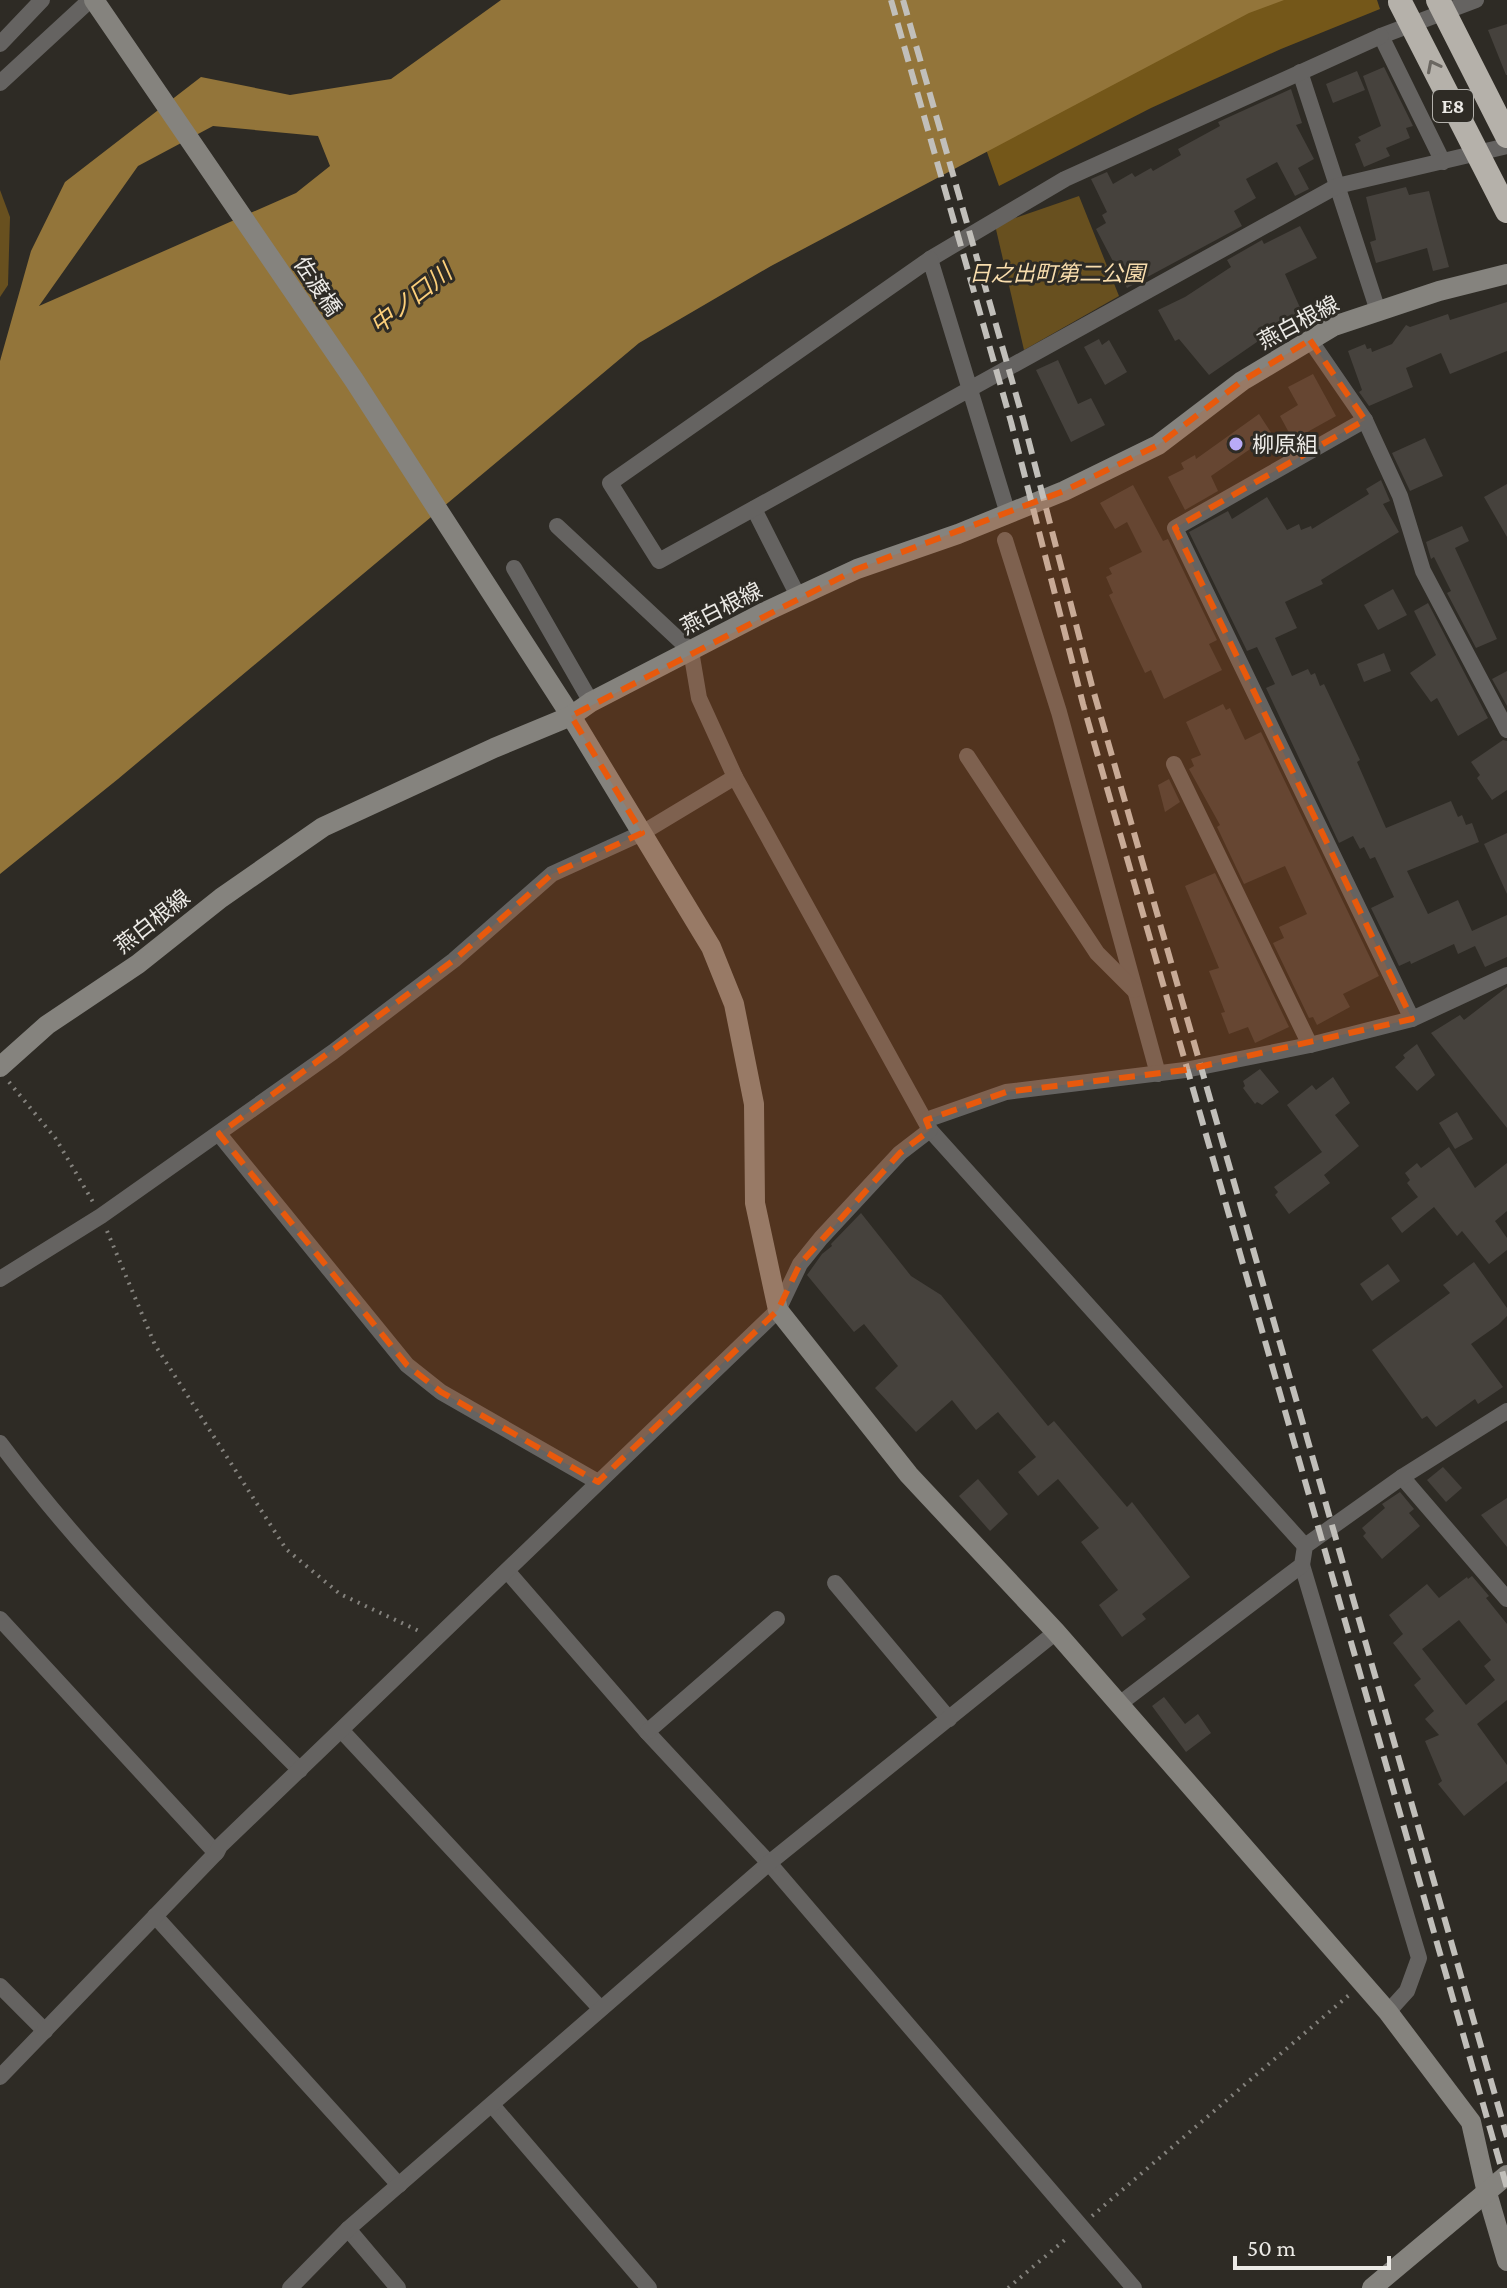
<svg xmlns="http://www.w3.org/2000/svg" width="1507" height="2288" font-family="'Crimson Pro','Noto Sans JP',serif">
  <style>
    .green { fill: #68501f }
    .forest { fill: #745719 }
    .water { fill: #93753a; fill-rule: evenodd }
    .building { fill: #46423d; fill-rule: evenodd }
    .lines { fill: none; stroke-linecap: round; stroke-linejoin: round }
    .path { stroke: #84827d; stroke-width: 4; stroke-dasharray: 2 6; stroke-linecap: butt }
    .street { stroke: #656361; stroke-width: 16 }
    .secondary { stroke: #85837e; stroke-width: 20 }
    .rail { stroke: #c1bfba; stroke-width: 6; stroke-dasharray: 16 8; stroke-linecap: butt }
    .highway-bridge { stroke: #b5b1aa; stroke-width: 24 }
    .oneway { stroke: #6b6761 }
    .marked { fill: #e8590c; fill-opacity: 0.2; stroke: #e8590c; stroke-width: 6; stroke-dasharray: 16 10; stroke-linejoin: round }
    .poi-dot { fill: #b9abf7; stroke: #2e2b25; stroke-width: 3 }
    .labels { text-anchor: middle; stroke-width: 6; stroke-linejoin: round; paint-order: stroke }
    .shield { fill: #2e2b25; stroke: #b3b1ac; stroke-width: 2 }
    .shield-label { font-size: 20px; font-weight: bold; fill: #eceae6 }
    .park-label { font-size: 22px; font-style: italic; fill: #f8ddad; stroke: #2e2b25 }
    .street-label { font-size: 22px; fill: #eceae6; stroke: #2e2b25 }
    .poi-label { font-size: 22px; fill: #eceae6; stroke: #2e2b25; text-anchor: start }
    .water-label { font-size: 24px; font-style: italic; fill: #fccf7a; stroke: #2e2b25 }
  </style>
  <rect width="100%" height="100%" fill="#2e2b25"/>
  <g class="green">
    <path d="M0,190L10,217L8,285L0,297Z"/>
    <path d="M1079,196L1119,296L1024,350L995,225Z"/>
  </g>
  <path class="forest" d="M1253,0H1377L1380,9L1281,49L1151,108L999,186L982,138Z"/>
  <path class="water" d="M501,0H1284L1249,13L771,266L639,343L118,779L0,874V361L31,251L65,182L201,77L290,95L391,79ZM213,126L318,136L330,166L296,193L39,306L138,166Z"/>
  <g class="building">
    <path d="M1507,24V75H1506L1488,30Z"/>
    <path d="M1384,67L1413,126L1406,128L1410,138L1386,148L1390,156L1364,167L1355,144L1361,141L1358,137L1381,126L1363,76Z"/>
    <path d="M1357,71L1365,90L1333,103L1326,84Z"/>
    <path d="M1291,89L1302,123L1296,125L1314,159L1298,168L1309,189L1295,196L1277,162L1246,179L1256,198L1234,211L1242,226L1127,288L1096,229L1106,223L1102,215L1107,212L1091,179L1107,172L1113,184L1132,173L1135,177L1151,168L1153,171L1181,155L1178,149L1220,126L1218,122Z"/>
    <path d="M1406,187L1409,195L1429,191L1449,267L1433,271L1427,248L1376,263L1370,242L1376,240L1375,235L1366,197Z"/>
    <path d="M1300,226L1317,258L1285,274L1302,312L1268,330L1270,333L1209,375L1179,339L1175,341L1158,310L1185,297L1231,267L1227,260L1262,240L1264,244Z"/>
    <path d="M1507,302V351L1450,374L1441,353L1406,368L1413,387L1369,406L1359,392L1362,390L1348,351L1365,344L1367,349L1371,348L1372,352L1392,344L1406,325L1410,327L1448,314L1450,320Z"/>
    <path d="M1099,339L1102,345L1109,340L1127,372L1105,385L1084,347Z"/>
    <path d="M1058,360L1078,404L1091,398L1105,425L1071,442L1036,370Z"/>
    <path d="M1313,374L1336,416L1293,440L1280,416L1298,405L1288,387Z"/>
    <path d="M1259,414L1272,434L1211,476L1218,491L1185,510L1168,477L1184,469L1181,463L1195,455L1196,459Z"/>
    <path d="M1425,438L1443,476L1410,491L1392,453Z"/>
    <path d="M1381,480L1390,501L1383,504L1399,532L1321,580L1323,584L1285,602L1297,628L1275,638L1292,676L1308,669L1311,675L1315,673L1320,686L1324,684L1360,760L1357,762L1386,828L1451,801L1458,817L1462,815L1466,825L1472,823L1479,842L1407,871L1428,914L1458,900L1472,931L1507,915V957L1485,967L1475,946L1458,954L1454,944L1411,964L1410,961L1399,966L1371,908L1394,897L1375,857L1370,859L1364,847L1360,849L1353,836L1339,843L1266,688L1275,684L1257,647L1247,651L1189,532L1228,511L1232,519L1267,497L1287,530L1299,524L1301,530L1311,526L1312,529L1369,494L1366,489Z"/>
    <path d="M1507,484V537L1484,497Z"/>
    <path d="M1133,485L1163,541L1168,539L1217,640L1209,644L1222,670L1164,699L1151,670L1145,673L1136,654L1109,595L1113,593L1106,577L1112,574L1109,568L1142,552L1127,522L1115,529L1100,503Z"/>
    <path d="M1462,526L1469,541L1455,548L1497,639L1476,648L1447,593L1451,591L1434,557L1431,559L1426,542Z"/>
    <path d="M1393,589L1407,615L1378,630L1364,605Z"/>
    <path d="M1428,603L1488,718L1458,736L1437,698L1431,702L1410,673L1436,655L1414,611Z"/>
    <path d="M1384,653L1391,671L1364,682L1357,664Z"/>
    <path d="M1507,671V706L1492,679Z"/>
    <path d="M1223,704L1226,710L1230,708L1245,740L1261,732L1379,976L1343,994L1350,1007L1317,1025L1313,1017L1309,1018L1273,943L1284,938L1279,927L1307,914L1285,866L1244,884L1217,827L1220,825L1189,769L1194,766L1191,759L1201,755L1186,722Z"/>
    <path d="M1503,740L1507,741V790L1492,800L1477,778L1480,775L1471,762Z"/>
    <path d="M1169,779L1180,802L1165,812L1158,785Z"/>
    <path d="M1507,833V894L1484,844Z"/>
    <path d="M1215,873L1289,1027L1255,1043L1248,1027L1229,1034L1221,1013L1225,1012L1209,971L1219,968L1185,886Z"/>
    <path d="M1507,987V1128L1431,1033L1460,1015L1464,1020Z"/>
    <path d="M1417,1044L1435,1075L1417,1091L1395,1067L1405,1058L1403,1055Z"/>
    <path d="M1260,1069L1279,1092L1262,1105L1257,1102L1255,1104L1243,1088L1245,1086L1243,1081Z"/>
    <path d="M1333,1077L1350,1103L1335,1115L1359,1146L1324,1175L1330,1183L1289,1214L1275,1195L1278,1192L1274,1187L1322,1152L1287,1105L1312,1085L1316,1090Z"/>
    <path d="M1457,1112L1473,1139L1455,1149L1439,1123Z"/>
    <path d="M1449,1147L1475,1188L1507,1163V1211L1495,1221L1507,1238V1250L1489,1264L1462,1231L1457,1236L1434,1207L1402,1233L1391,1218L1418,1197L1407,1183L1410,1180L1405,1173L1417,1163L1421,1168Z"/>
    <path d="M861,1213L911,1276L941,1295L1048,1426L1054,1421L1127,1507L1132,1502L1190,1577L1142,1614L1146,1619L1122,1637L1099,1605L1118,1590L1081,1542L1099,1528L1058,1479L1038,1496L1018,1472L1036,1457L998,1412L976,1430L952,1400L916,1432L875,1388L898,1366L864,1324L854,1332L807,1275L822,1254L832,1246L831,1244Z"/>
    <path d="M1474,1262L1507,1308V1316L1498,1325L1471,1344L1503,1387L1478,1404L1475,1399L1436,1427L1427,1416L1422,1419L1372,1350L1450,1293L1443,1285Z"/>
    <path d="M1388,1264L1400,1281L1372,1301L1360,1284Z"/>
    <path d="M1443,1467L1462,1488L1446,1502L1427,1480Z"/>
    <path d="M978,1479L1008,1514L990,1531L959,1496Z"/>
    <path d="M1400,1492L1414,1509L1409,1513L1420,1526L1382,1559L1363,1536L1366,1533L1362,1528L1385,1508L1382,1504Z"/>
    <path d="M1507,1498V1547L1481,1515Z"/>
    <path d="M1472,1576L1489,1596L1486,1598L1507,1624V1700L1477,1724L1507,1765V1781L1464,1816L1438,1784L1442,1781L1425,1741L1439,1735L1425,1719L1434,1711L1414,1685L1421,1679L1393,1643L1403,1634L1389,1615L1427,1584L1439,1598L1467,1577L1468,1579ZM1459,1620L1491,1660L1484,1666L1495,1680L1466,1705L1422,1649Z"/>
    <path d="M1164,1697L1185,1724L1198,1714L1211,1733L1186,1752L1152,1706Z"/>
  </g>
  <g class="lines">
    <g class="path">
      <path d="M9,1082L56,1139L93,1202"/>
      <path d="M107,1231L155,1345L286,1549L340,1594L419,1631"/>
      <path d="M1092,2216L1349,1995"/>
      <path d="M1008,2288L1067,2238"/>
    </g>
    <g class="street">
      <path d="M0,44L42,0"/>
      <path d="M1300,72L1378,311"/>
      <path d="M0,83L90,0"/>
      <path d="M1443,162L1381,36L1476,0"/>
      <path d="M930,259L1065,179L1381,36"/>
      <path d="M1310,340L1365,420L1400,496L1423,571L1507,730"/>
      <path d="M1365,420L1175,528L1412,1019"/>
      <path d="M754,509L798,596"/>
      <path d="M1008,514L930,259L610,483L659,561L1337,186L1507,146"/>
      <path d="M557,526L691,651L699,698L735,777L930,1130L1305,1546"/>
      <path d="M1005,540L1059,712L1158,1074"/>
      <path d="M514,568L591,702"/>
      <path d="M967,756L1097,953L1134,990"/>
      <path d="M1174,764L1310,1045"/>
      <path d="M926,1120L1006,1092L1185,1070L1310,1045L1412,1019L1507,975"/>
      <path d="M219,1134L407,1365L441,1392L598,1482"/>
      <path d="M0,1279L101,1216L333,1052L454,960L552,874L642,833L735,777"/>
      <path d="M0,1443C89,1562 195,1665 300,1770"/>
      <path d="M1402,1477L1507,1599"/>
      <path d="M1302,1565L1419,1958L1407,1991L1388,2012"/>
      <path d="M508,1572L647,1732L769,1863L1134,2288"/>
      <path d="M835,1583L949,1719"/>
      <path d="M0,1619L216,1853"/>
      <path d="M1118,1705L1302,1565L1305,1546L1402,1477L1507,1411"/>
      <path d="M342,1731L600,2008"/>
      <path d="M647,1732L777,1619"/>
      <path d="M155,1916L399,2185"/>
      <path d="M0,1986L45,2031"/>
      <path d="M0,2077L217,1852L220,1846L778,1310L800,1264L821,1238L900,1153L930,1130"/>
      <path d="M492,2105L649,2288"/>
      <path d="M348,2229L398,2288"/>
      <path d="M290,2288L348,2229L769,1863L1056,1632"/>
    </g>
    <g class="secondary">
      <path d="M94,0L354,380L571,716L711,947L734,1004L754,1104L755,1203L778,1310L909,1475L1056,1632L1388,2012L1471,2122L1487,2193L1507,2261"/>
      <path d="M0,1067L47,1025L138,964L221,898L323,827L494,748L571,716L591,702L765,612L857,569L958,534L1064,491L1158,445L1242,381L1334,326L1439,291L1507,274"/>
      <path d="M1372,2288L1507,2175"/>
    </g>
    <g class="rail">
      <path d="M891,0L1011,422L1083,704L1507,2188"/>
      <path d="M903,0L1023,419L1092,686L1507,2137"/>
    </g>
    <g class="highway-bridge">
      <path d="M1438,0L1507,136"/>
      <path d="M1400,2L1507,211"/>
    </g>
  </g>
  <defs><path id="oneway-chevron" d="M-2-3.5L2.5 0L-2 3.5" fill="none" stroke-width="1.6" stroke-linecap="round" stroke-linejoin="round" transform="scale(2)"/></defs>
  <use class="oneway" href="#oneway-chevron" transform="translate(1433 66) rotate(-117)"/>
  <path class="marked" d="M1310,340L1365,420L1175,528L1412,1019L1185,1070L1006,1092L926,1120L930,1130L900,1153L800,1264L778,1310L598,1482L441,1392L407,1365L219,1134L454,960L552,874L642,833L571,716L857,569L1064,491L1158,445L1242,381Z"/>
  <circle class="poi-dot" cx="1236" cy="444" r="8"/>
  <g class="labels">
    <rect class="shield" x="1433" y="90" width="40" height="32" rx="6"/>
    <g class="shield-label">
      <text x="1453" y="113">E8</text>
    </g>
    <g class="park-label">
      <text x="1057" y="281">日之出町第二公園</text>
    </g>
    <g class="street-label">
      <text transform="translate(318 286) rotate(56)" y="8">佐渡橋</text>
      <text transform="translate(1298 322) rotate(-28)" y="8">燕白根線</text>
      <text transform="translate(721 608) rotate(-27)" y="8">燕白根線</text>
      <text transform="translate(152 921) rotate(-38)" y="8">燕白根線</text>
    </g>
    <g class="poi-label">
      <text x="1252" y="452">柳原組</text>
    </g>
    <g class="water-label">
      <text transform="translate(411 299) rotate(-38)" y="8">中ノ口川</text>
    </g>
  </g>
  <path d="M1235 2256v12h154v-12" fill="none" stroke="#eceae6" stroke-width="4"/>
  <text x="1247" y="2256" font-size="24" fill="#eceae6" stroke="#2e2b25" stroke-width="6" paint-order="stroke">50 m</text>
</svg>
